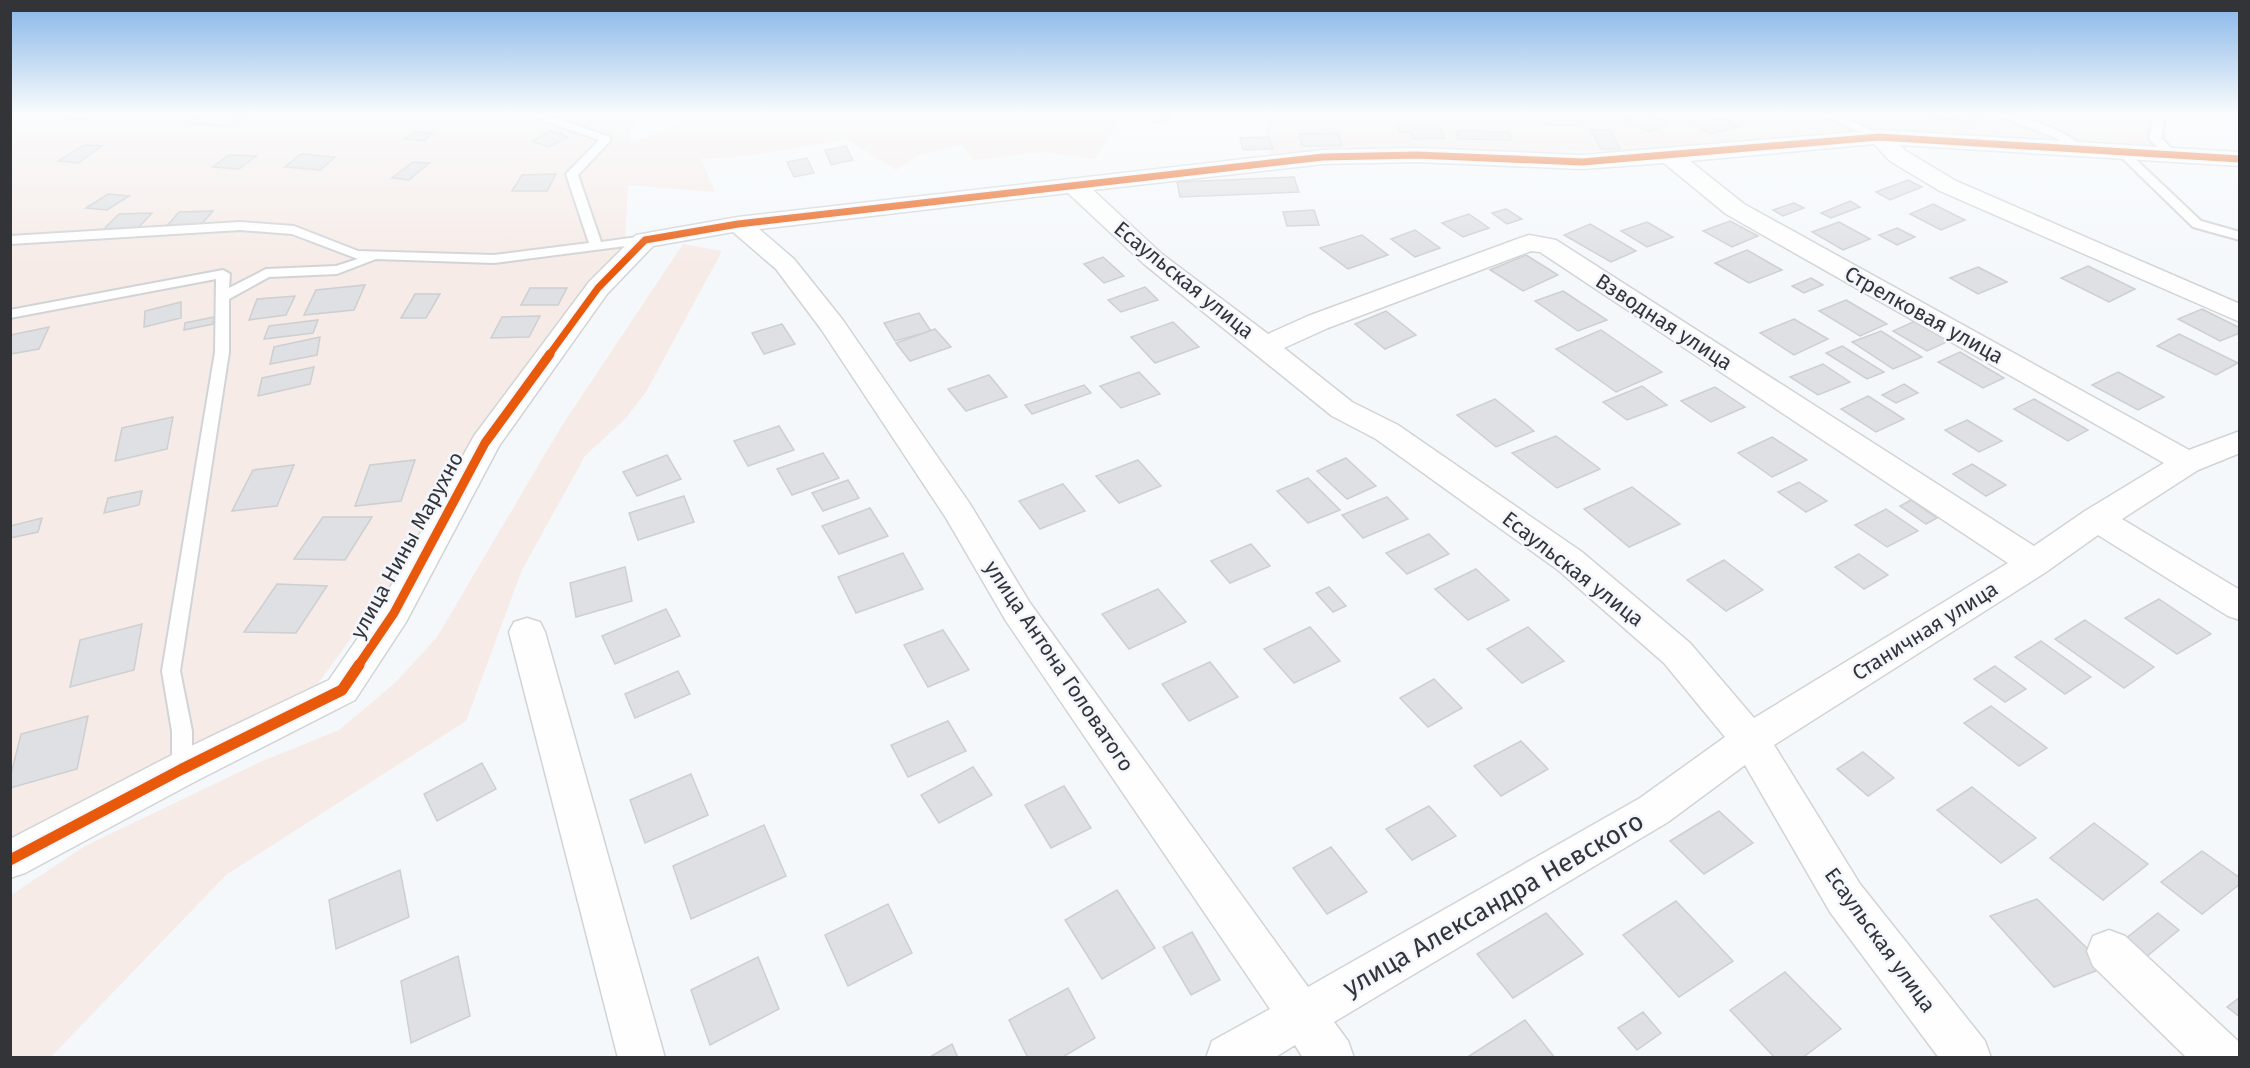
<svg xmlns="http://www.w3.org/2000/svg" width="2250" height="1068" font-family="'Fira Sans',sans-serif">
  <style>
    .green { fill: #f6ebe7 }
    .building { fill: #dee0e3; stroke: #cdcfd1; stroke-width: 1.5 }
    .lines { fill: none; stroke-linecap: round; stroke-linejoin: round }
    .service-casing { stroke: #d1d4d6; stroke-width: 4 }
    .minor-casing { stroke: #d1d4d6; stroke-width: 3 }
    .service { fill: #fefefe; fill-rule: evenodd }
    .minor { fill: #fefefe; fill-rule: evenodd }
    .cycleway-far2-casing { stroke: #f3f7fd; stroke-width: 10 }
    .cycleway-far1-casing { stroke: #f3f7fd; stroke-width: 13 }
    .cycleway-casing { stroke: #f3f7fd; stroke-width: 15 }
    .cycleway-far2 { stroke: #e8590c; stroke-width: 7 }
    .cycleway-far1 { stroke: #e8590c; stroke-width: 9 }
    .cycleway { stroke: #e8590c; stroke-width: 11 }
    .labels { text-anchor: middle; stroke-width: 5; stroke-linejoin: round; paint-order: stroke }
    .street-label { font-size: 21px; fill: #333437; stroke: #f3f7fd }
    .near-street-label { font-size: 26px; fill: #333437; stroke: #f3f7fd }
  </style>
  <rect width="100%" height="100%" fill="#f5f8fb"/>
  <g class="green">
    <path d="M11,114H643L630,129V143L680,125L678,114H1124L1095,159L1043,152L974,160L961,145L919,155L896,170L848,140L756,155L701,159L715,192L628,185L624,264L314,689L11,880Z"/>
    <path d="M1265,114H2167L2165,149L1841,131L1646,150L1269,157Z"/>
    <path d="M683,244L722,251L646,392L625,419L585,456L522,570L466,721L226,875L51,1057H11V895L85,846L260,762L339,730L396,682L437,637L561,427Z"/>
  </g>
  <g class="building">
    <path d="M47,114H94L83,120L44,116Z"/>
    <path d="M200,114H248L231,127L187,123Z"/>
    <path d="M1142,114H1166L1172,119L1156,124Z"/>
    <path d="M1540,114H1571L1577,125H1547Z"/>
    <path d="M1636,114H1648L1668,123L1650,132L1623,120Z"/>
    <path d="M1918,114H1986L1973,122L1924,117Z"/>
    <path d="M1722,118L1737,127L1710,134L1695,125Z"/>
    <path d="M1436,121L1445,138L1413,139L1410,132H1400L1396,123Z"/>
    <path d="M1591,130H1610L1620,149H1601Z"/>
    <path d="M551,131L568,137L549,147L532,141Z"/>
    <path d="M1456,131L1509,132L1512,140L1458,139Z"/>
    <path d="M415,132L433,133L424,141L405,139Z"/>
    <path d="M1338,133L1342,146H1302L1299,134Z"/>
    <path d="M1269,137L1273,149L1243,150L1240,138Z"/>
    <path d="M84,145L102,146L78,163L58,161Z"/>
    <path d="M846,146L853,160L831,165L825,150Z"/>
    <path d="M301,154L335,157L320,170L285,167Z"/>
    <path d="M229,155L256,156L239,169L213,167Z"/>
    <path d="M807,158L814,173L794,177L787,162Z"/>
    <path d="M413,162L429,163L409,180L392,178Z"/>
    <path d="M556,174L547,191H512L522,175Z"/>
    <path d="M1294,177L1299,192L1180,197L1177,182Z"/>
    <path d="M1908,180L1922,187L1890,200L1876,192Z"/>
    <path d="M108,194L129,196L107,210L86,208Z"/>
    <path d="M1850,201L1860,207L1831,218L1821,213Z"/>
    <path d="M1794,203L1804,208L1783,216L1773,210Z"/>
    <path d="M1933,204L1965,220L1941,230L1910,214Z"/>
    <path d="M1506,209L1522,219L1507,224L1492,213Z"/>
    <path d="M1314,210L1319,225L1287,226L1283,212Z"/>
    <path d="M213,211L200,226L166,227L179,212Z"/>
    <path d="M152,213L138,228L104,229L119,214Z"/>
    <path d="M1469,214L1489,228L1463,237L1442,223Z"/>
    <path d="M1730,221L1758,236L1732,247L1703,231Z"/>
    <path d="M1647,222L1673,237L1647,247L1621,231Z"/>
    <path d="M1839,222L1870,239L1843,250L1812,232Z"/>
    <path d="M1590,224L1636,251L1611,262L1564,235Z"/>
    <path d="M1897,228L1915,237L1897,245L1879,235Z"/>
    <path d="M1415,230L1440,248L1415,257L1391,239Z"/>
    <path d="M1362,235L1388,255L1348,269L1320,248Z"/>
    <path d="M1747,250L1782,270L1749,283L1715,263Z"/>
    <path d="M1526,255L1558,275L1523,291L1490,270Z"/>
    <path d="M1103,257L1124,276L1104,283L1084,264Z"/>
    <path d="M2088,266L2135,289L2109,302L2061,278Z"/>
    <path d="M1978,267L2007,282L1978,294L1950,278Z"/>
    <path d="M1811,278L1823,285L1804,293L1792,286Z"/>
    <path d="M365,285L354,310L304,315L316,290Z"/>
    <path d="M1145,287L1158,300L1121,312L1108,300Z"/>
    <path d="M530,288H567L558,305H521Z"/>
    <path d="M1563,291L1607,320L1578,331L1535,301Z"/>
    <path d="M415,294H440L426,318H401Z"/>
    <path d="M295,296L286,315L249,320L257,299Z"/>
    <path d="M1846,300L1887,324L1860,336L1819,311Z"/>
    <path d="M181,302V318L144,327L145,311Z"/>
    <path d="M2202,309L2240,328V333L2220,341L2178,319Z"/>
    <path d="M1386,311L1416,335L1385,349L1355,324Z"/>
    <path d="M919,313L931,331L895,341L884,323Z"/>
    <path d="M540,316L529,337L491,338L502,317Z"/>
    <path d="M214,317L213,324L184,330L185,323Z"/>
    <path d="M1794,319L1828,339L1794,355L1760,333Z"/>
    <path d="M318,320L313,333L264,339L269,326Z"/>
    <path d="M1915,321L1949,341L1927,351L1893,331Z"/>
    <path d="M1173,322L1199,347L1155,363L1131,337Z"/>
    <path d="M782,324L795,344L764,354L752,333Z"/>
    <path d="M49,327L39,349L10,354V335Z"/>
    <path d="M935,329L951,347L910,361L896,343Z"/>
    <path d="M1601,330L1662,372L1616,392L1556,349Z"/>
    <path d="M1881,331L1922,357L1893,369L1852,342Z"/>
    <path d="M2179,334L2238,363L2216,375L2157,346Z"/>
    <path d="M320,337L317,355L270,364L274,347Z"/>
    <path d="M1842,346L1884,372L1867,379L1826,353Z"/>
    <path d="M1960,352L2004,378L1983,388L1938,362Z"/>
    <path d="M1823,364L1850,382L1818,395L1790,377Z"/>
    <path d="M314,367L310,384L258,396L262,378Z"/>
    <path d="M1139,372L1160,394L1121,408L1100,386Z"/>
    <path d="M2118,372L2164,397L2138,410L2092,385Z"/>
    <path d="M989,375L1007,397L966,411L948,389Z"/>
    <path d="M1904,384L1918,393L1896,403L1882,395Z"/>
    <path d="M1084,385L1091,393L1032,414L1025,405Z"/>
    <path d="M1642,386L1667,405L1627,420L1603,402Z"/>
    <path d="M1715,387L1745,407L1711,422L1681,401Z"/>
    <path d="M1868,396L1904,419L1876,432L1841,409Z"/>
    <path d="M1495,399L1534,431L1496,447L1457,415Z"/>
    <path d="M2034,399L2088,430L2068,441L2014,409Z"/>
    <path d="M173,417L167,449L115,461L122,428Z"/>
    <path d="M1967,420L2002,441L1979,452L1945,430Z"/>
    <path d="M779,426L794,450L748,466L734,441Z"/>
    <path d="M1556,436L1600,469L1557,488L1512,453Z"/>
    <path d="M1772,437L1807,460L1772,477L1738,453Z"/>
    <path d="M823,453L839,478L792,495L777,469Z"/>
    <path d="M667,455L681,479L637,496L623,472Z"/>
    <path d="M1346,458L1376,486L1347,499L1317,471Z"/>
    <path d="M415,460L401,501L355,506L370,465Z"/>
    <path d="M1138,460L1161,486L1119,503L1096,476Z"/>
    <path d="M1972,464L2006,485L1986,496L1953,474Z"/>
    <path d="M294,465L277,506L232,511L253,470Z"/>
    <path d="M1308,478L1340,510L1308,523L1277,491Z"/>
    <path d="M848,480L859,498L823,511L812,493Z"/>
    <path d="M1799,482L1827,501L1806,512L1778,492Z"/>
    <path d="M1063,484L1085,511L1040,529L1019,501Z"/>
    <path d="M1632,487L1680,524L1629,547L1584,509Z"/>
    <path d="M142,491L139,505L104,513L108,498Z"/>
    <path d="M684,496L694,522L638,540L629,513Z"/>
    <path d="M1387,497L1408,519L1363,538L1342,515Z"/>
    <path d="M1911,500L1937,518L1926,524L1900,506Z"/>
    <path d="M870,508L888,536L839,554L822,526Z"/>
    <path d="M1886,509L1918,531L1887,547L1855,525Z"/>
    <path d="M323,517H372L345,560L294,559Z"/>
    <path d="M42,518L38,532L10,538V526Z"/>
    <path d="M1429,534L1449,554L1407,574L1386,553Z"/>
    <path d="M1251,544L1270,566L1230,583L1211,561Z"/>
    <path d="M903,553L923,589L856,613L838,577Z"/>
    <path d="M1859,554L1888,575L1864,589L1835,567Z"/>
    <path d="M1724,560L1763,590L1726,611L1687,580Z"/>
    <path d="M625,567L632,601L576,617L570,583Z"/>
    <path d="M1476,569L1509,600L1468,620L1435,589Z"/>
    <path d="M277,584L327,586L296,633L244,632Z"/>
    <path d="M1329,587L1346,606L1333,612L1316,593Z"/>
    <path d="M1158,589L1186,622L1129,649L1102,614Z"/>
    <path d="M2159,599L2211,634L2177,654L2125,618Z"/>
    <path d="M666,609L680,636L615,664L602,636Z"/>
    <path d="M2085,620L2154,667L2124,688L2055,639Z"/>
    <path d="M142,624L134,670L70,687L80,640Z"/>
    <path d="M1310,627L1340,661L1294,683L1264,649Z"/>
    <path d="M1528,627L1564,661L1522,683L1487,649Z"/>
    <path d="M943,630L969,670L928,687L904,645Z"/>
    <path d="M2041,641L2091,677L2065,694L2015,657Z"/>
    <path d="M1210,662L1238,697L1189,721L1162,684Z"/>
    <path d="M1995,666L2026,689L2005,702L1974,679Z"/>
    <path d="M678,671L690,694L635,718L625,694Z"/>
    <path d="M1434,679L1462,708L1428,727L1400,698Z"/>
    <path d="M1991,706L2047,748L2019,766L1964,723Z"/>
    <path d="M88,716L77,769L10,788V778L21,734Z"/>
    <path d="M948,721L966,751L908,777L891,745Z"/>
    <path d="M1521,741L1548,769L1501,796L1474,766Z"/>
    <path d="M1863,752L1894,778L1868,796L1837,769Z"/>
    <path d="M482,763L496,789L437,821L424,794Z"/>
    <path d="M973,767L992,795L939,823L921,795Z"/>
    <path d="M691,774L708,815L645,843L630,800Z"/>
    <path d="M1064,786L1091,828L1051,848L1025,805Z"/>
    <path d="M1972,787L2036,838L2001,863L1937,810Z"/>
    <path d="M1429,806L1456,836L1412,860L1386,829Z"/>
    <path d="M1719,811L1753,843L1704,874L1670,841Z"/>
    <path d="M2094,823L2148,864L2103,900L2050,858Z"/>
    <path d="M764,825L786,876L691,919L673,866Z"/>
    <path d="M1331,847L1367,892L1327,914L1293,868Z"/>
    <path d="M2202,851L2240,878V884L2202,914L2161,882Z"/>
    <path d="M400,870L409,917L336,949L329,900Z"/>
    <path d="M1117,890L1155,948L1102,979L1065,920Z"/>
    <path d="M2037,899L2106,967L2054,987L1990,916Z"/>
    <path d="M1676,901L1733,961L1679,997L1623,935Z"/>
    <path d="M888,904L912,953L848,986L825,935Z"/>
    <path d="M1546,913L1583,954L1513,998L1477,954Z"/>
    <path d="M2158,913L2179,930L2146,957L2125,939Z"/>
    <path d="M1192,932L1220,980L1191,995L1163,947Z"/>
    <path d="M458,956L470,1016L411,1043L401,981Z"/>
    <path d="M758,957L779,1009L710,1045L691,990Z"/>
    <path d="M1785,972L1841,1029L1802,1058H1775L1730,1010Z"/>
    <path d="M1068,988L1095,1038L1061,1058H1028L1009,1020Z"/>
    <path d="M2240,997V1017L2227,1007Z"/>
    <path d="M1643,1012L1661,1033L1637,1050L1618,1028Z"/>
    <path d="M1525,1020L1555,1058H1466Z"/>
    <path d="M952,1044L958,1058H928Z"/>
  </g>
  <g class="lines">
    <g class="service-casing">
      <g id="service">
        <path d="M526,114H543L610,137V141L578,175L601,242L645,236L649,237L651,240L649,243L494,263L376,259L337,274L269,277L229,299V352L180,671L192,731V769L189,775L182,777L175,775L172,769V731L162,671L215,352L216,279L10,318V310L223,270L230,274L229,288L266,269L336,266L358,259L292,234L240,230L10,244V236L240,222L294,226L358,251L494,255L589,243L566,174L599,140Z"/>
        <path d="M1821,114H1836L1885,137L1879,140L1875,139Z"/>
        <path d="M1994,114C2021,114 2068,130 2087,151L2081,154L2077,153L2056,138Z"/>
        <path d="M2154,114H2165L2161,138L2178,155V159H2170L2149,139Z"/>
        <path d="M2123,150L2127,151L2201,221L2240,232V240L2193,227L2119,155L2117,153Z"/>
      </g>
    </g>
    <g class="minor-casing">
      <g id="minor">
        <path d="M1879,130L2240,152V166L1900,145L1906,151L1956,181L2240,304V322L1940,191L1890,161L1874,144L1690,161L1744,204L2189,450L2240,431V453L2198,470L2122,519L2240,590V620L2228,616L2098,535L2046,572L1774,745L1860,884L1985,1041L1991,1058H1939L1830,912L1745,765L1668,822L1334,1022L1348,1041L1354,1058H1303L1295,1045L1274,1058H1206L1212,1041L1270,1009L1006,621L946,518L821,329L776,269L733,232L653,246L607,294L499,446L406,622L355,700L196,781L25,873L10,878V839L168,757L329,680L381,604L474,436L589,282L636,235L738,217L1323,150L1417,148L1582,155ZM1417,162L1582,169L1664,163L1726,214L2164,463L2085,511L2034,546L1556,240L1529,235L1520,238L1308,316L1268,334L1162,254L1093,190L1323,164ZM1068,193L1144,264L1332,416L1376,439L1558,570L1664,663L1725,737L1640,798L1308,987L1030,603L970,504L842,319L794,259L759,229ZM1531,251L1540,252L2008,563L1754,718L1690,643L1582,552L1398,425L1352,402L1284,348L1328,328Z"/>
        <path d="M527,618L540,622L545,632L665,1058H618L509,632L514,622Z"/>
        <path d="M2109,930L2125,936L2238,1041L2240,1058H2187L2093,966L2087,951L2093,936Z"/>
      </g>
    </g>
    <use href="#service" class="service"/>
    <use href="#minor" class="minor"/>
    <g class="cycleway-far2-casing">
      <path id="cycleway-far2" d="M549,355L598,288L645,240L738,224L1323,157L1417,155L1582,162L1879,137L2240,159"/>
    </g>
    <g class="cycleway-far1-casing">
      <path id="cycleway-far1" d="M358,666L394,613L485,443L550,354"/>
    </g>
    <g class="cycleway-casing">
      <path id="cycleway" d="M10,860L182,769L342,690L359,665"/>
    </g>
    <use href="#cycleway-far2" class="cycleway-far2"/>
    <use href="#cycleway-far1" class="cycleway-far1"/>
    <use href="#cycleway" class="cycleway"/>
  </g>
  <linearGradient id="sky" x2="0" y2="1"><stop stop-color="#85b5e8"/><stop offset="0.43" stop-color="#fafcfd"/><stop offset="1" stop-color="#fafcfd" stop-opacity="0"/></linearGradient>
  <rect width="2250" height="264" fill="url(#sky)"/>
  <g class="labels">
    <g class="street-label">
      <text transform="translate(1184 280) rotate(39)" y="7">Есаульская улица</text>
      <text transform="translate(1924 315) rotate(29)" y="7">Стрелковая улица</text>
      <text transform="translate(1664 322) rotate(33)" y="7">Взводная улица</text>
      <text transform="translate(407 545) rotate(-61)" y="7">улица Нины Марухно</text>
      <text transform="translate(1573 569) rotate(38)" y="7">Есаульская улица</text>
      <text transform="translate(1925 631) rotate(-32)" y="7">Станичная улица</text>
      <text transform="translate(1059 666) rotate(56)" y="7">улица Антона Головатого</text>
      <text transform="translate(1880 940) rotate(54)" y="7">Есаульская улица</text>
    </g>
    <g class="near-street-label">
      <text transform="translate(1493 904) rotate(-30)" y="9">улица Александра Невского</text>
    </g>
  </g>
  <rect width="2250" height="1068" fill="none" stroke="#333437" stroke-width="24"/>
</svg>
